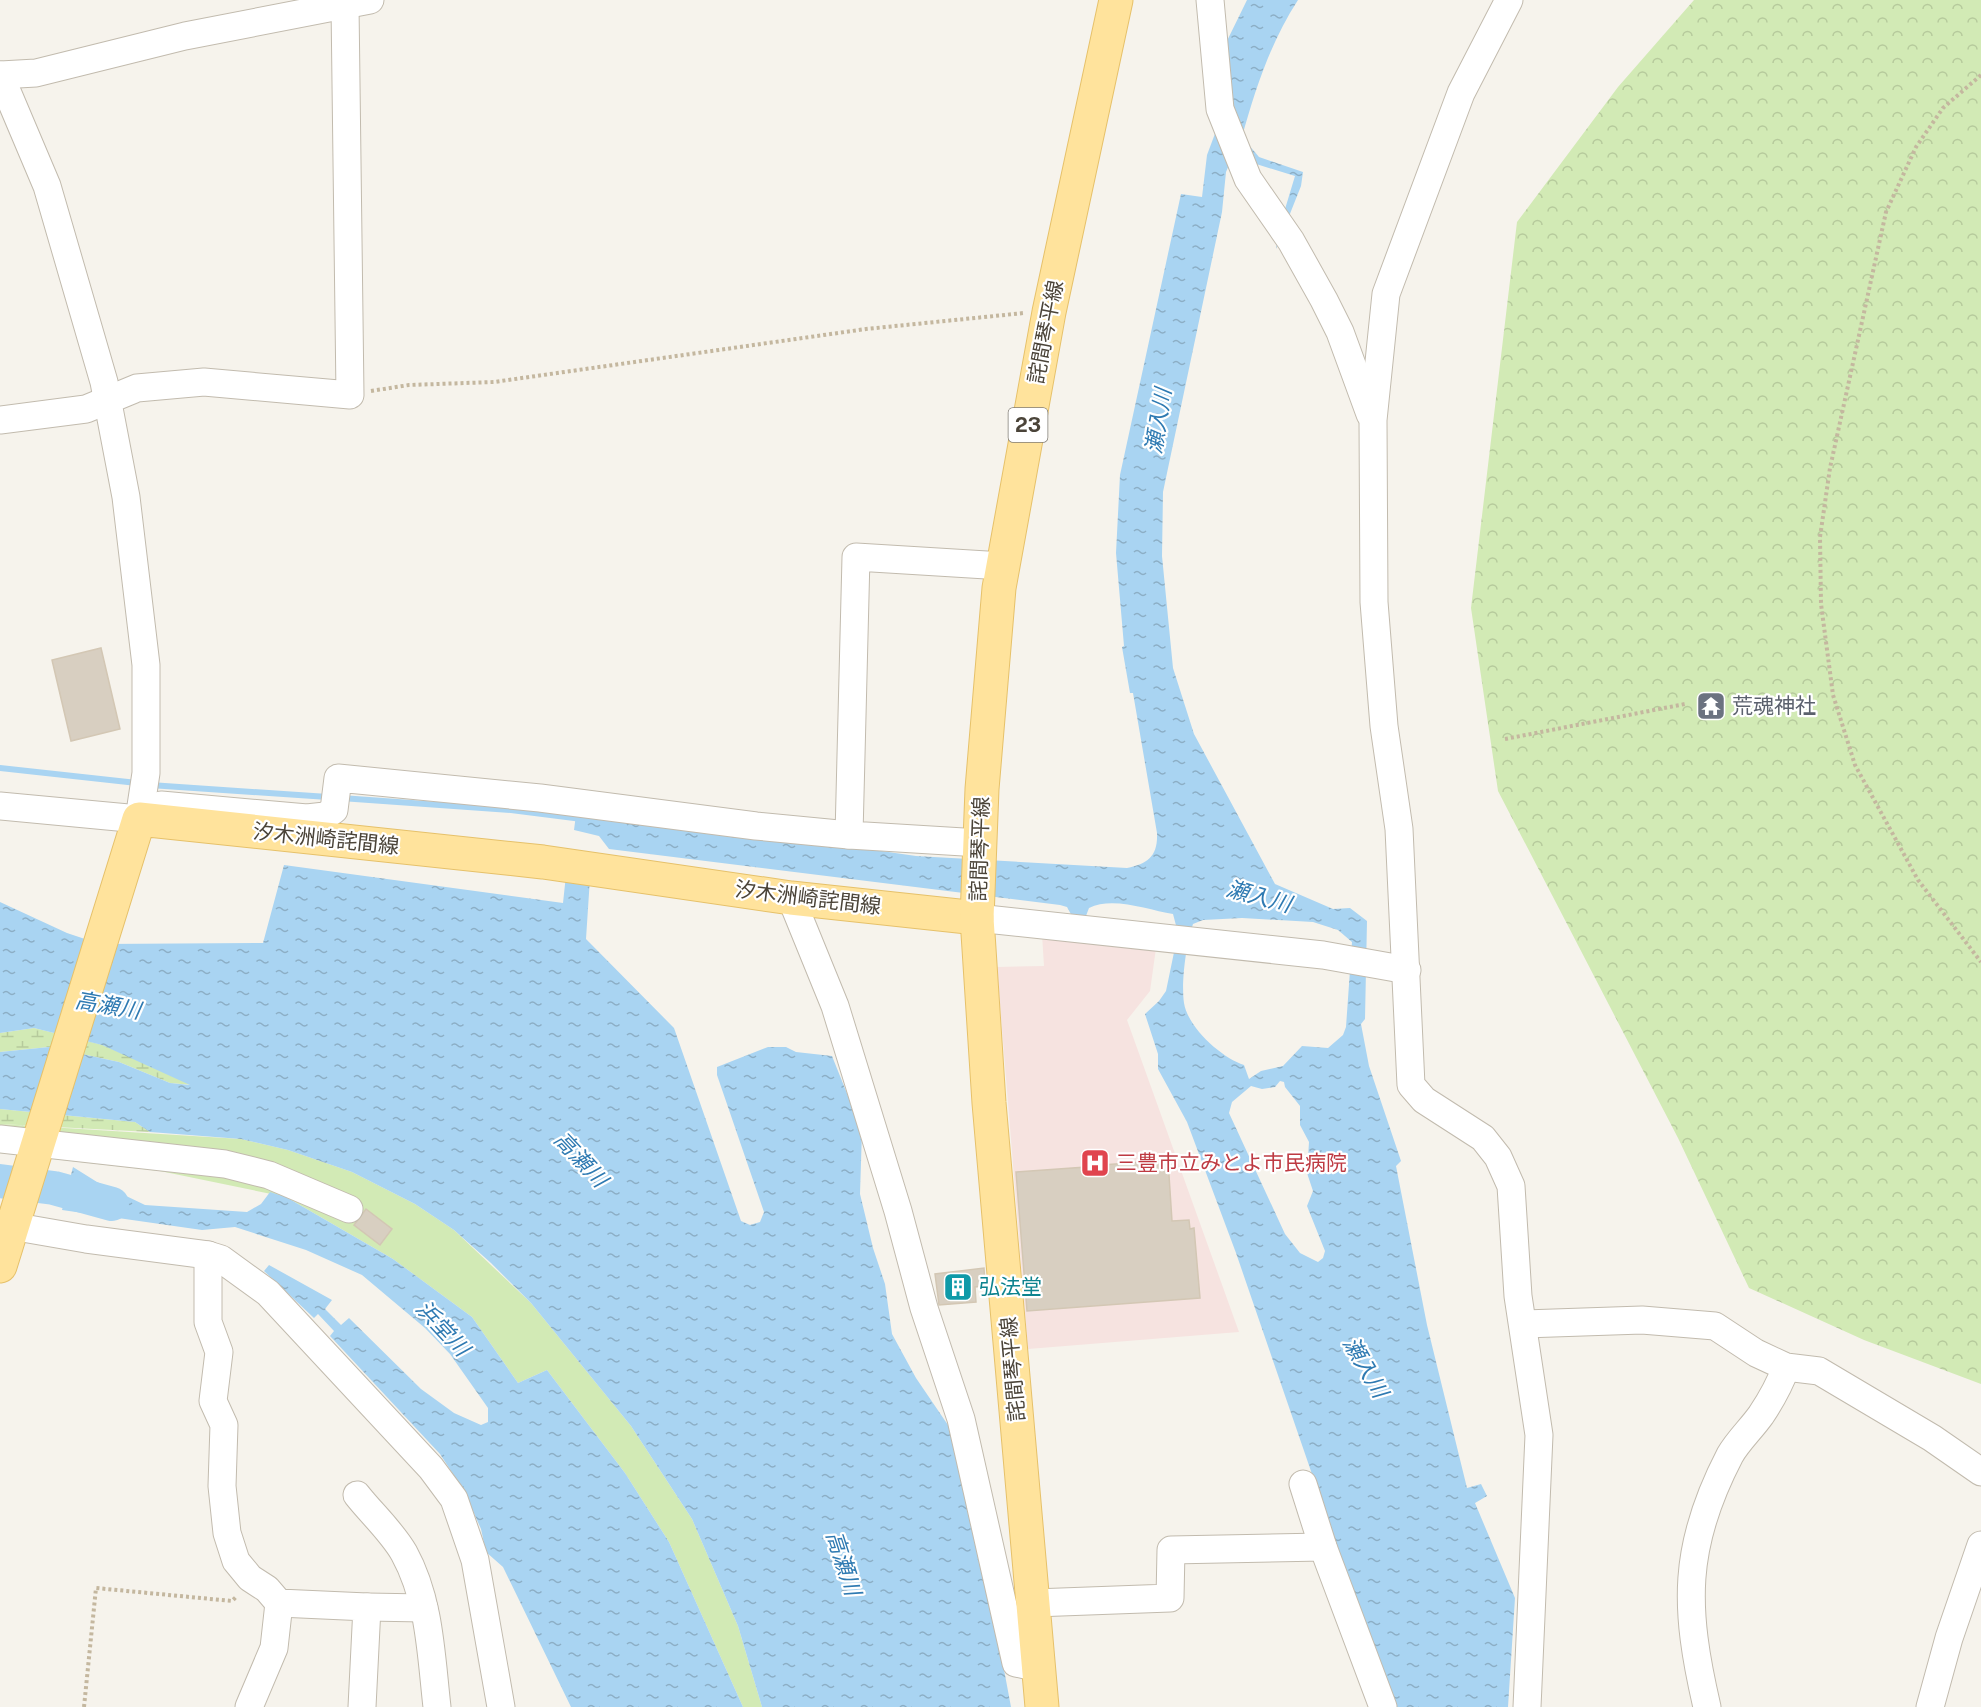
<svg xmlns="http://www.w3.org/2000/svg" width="1981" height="1707" font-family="'Public Sans','Noto Sans JP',sans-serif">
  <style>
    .medical { fill: #f6e3e0 }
    .grass { fill: #d2eab5 }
    .forest { fill: url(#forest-crowns) }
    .wetland { fill: url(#wetland-marsh) }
    .water { fill: url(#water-ripples); fill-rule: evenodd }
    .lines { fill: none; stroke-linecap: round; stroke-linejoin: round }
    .stream { stroke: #a9d4f2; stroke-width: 6 }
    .river { stroke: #a9d4f2; stroke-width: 34 }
    .building { fill: #d8cfc1; stroke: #d3c7b4; stroke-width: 1.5 }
    .minor-casing { stroke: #c2bbae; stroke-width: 29 }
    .major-casing { stroke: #e6c16a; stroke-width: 35 }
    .path { stroke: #c4b79f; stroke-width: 4; stroke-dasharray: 3 3; stroke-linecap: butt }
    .minor { stroke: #fff; stroke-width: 27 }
    .major { stroke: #ffe39c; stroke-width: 33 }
    .labels { text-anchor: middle; stroke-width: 4.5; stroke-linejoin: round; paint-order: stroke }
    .shield { fill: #fff; stroke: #817c74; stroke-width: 1.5 }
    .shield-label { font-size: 20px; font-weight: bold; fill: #4b4439 }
    .street-label { font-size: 21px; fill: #4b4439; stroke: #fff }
    .worship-label { font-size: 21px; fill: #5b616d; stroke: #fff; text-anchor: start }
    .health-label { font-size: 21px; fill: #be3a42; stroke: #fff; text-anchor: start }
    .culture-label { font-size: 21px; fill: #0d838f; stroke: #fff; text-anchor: start }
    .water-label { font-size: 22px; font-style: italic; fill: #2e7ab2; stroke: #fff }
  </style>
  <defs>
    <pattern id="forest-crowns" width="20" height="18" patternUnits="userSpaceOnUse" patternTransform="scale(1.5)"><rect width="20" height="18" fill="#d2eab5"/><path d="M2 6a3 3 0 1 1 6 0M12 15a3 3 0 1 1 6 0" fill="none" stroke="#b6ca9c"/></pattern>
    <pattern id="wetland-marsh" width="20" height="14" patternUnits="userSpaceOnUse" patternTransform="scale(1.5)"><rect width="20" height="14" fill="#d2eab5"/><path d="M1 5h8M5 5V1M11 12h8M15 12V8" fill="none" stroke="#b6ca9c"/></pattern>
    <pattern id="water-ripples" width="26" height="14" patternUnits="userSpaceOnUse" patternTransform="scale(1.5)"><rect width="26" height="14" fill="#a9d4f2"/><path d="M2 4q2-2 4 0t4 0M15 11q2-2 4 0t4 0" fill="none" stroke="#8caec5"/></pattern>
  </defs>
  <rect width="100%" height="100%" fill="#f6f3ec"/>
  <path class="medical" d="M1042,934L1157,941L1150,991L1127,1020L1239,1332L1028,1349L997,967L1044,966Z"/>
  <path class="grass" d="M0,1124L241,1139L288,1150L352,1172L415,1204L454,1230L531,1303L631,1426L692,1519L738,1626L762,1707H743L669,1542L625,1473L547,1370L518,1383L472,1317L393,1259L286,1197L160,1171L0,1153Z"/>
  <path class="forest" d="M1694,0H1981V1384L1864,1340L1749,1288L1678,1138L1498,791L1471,608L1517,222L1618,87Z"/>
  <g class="wetland">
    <path d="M34,1028L103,1045L193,1085L170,1083L119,1062L49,1047L0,1052V1033Z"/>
    <path d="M0,1109L135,1122L150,1132L0,1124Z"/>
  </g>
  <g class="water">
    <path d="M1247,0H1298C1271,41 1255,90 1242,137L1259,157L1303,172L1301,186L1276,249L1279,229L1295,176L1253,163L1237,146L1226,172L1222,212L1163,492L1162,556L1173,668L1194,734L1275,884L1333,909L1350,908L1367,921L1365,1019L1361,1024L1369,1066L1401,1161L1396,1166L1427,1325L1467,1488L1481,1484L1487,1496L1475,1503L1515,1598L1508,1707H1393L1330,1535L1313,1477L1236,1253L1187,1122L1158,1069V1054L1145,1014L1159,1001L1166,991L1178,933L1173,914C1148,910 1113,896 1089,908L1084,921L1073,918L1067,907L1060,905L609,849L599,836L574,830L577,807L916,856L1127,868C1148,864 1158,856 1157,833L1133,693H1130L1122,647L1124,646L1116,553L1120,475L1181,194L1202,197L1207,155L1228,99L1223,49ZM1242,918L1313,922L1338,930L1352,942L1346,1027L1343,1035L1328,1048L1302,1046L1283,1066L1261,1071L1249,1079L1244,1065C1222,1058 1188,1028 1184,1003C1181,983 1186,944 1193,924L1203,920ZM1280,1081L1284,1082L1285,1087L1300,1106V1125L1309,1142L1307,1173L1313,1191L1307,1206L1325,1251L1323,1258L1318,1262L1300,1253L1285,1234L1229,1113L1232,1102L1251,1086L1262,1089L1275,1087Z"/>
    <path d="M284,865L563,903L566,875L590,878L586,939L674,1028L741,1221L750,1225L760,1222L764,1212L717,1075V1067L768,1047H786L796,1052L832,1056L862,1131L860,1194L873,1248L885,1284L892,1334L916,1378L950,1428L988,1584L1011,1707H762L738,1626L692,1519L631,1426L531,1303L491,1263L454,1230L415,1204L352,1172L288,1150L241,1139L150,1132L135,1122L0,1109V1052L49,1047L119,1062L170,1083L190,1085L102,1045L34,1028L0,1033V902L67,933L100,944L263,943Z"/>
    <path d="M73,1167L97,1182L145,1205L247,1212L261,1204L270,1192L286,1197L393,1259L472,1317L518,1383L547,1370L625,1473L669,1542L743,1707H571L503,1567L486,1552L481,1529L464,1491L440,1454L330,1336L334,1331L318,1314L314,1318L264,1271L269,1265L332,1300L325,1309L341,1325L349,1318L421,1389L454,1413L481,1425L488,1422V1408L450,1354L425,1328L362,1275L306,1250L235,1227L202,1230L62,1210Z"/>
  </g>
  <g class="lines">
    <g class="stream">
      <path d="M0,768L137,783"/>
      <path d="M150,785L328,797"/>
      <path d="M341,798L511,810L582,819"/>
    </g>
    <path class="river" d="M0,1181L54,1188L112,1204"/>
  </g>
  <g class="building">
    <path d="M101,648L120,729L71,741L52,660Z"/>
    <path d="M1101,1155L1102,1165L1168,1160L1172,1221L1189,1220L1190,1229L1194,1228L1200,1298L1027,1311L1016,1172L1086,1167V1156Z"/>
    <path d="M366,1209L392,1229L380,1245L354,1225Z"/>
    <path d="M984,1268L985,1286L975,1287L976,1302L939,1305L935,1274Z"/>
  </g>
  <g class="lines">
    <g class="minor-casing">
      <g id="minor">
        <path d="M1210,0L1220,109L1248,179L1291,241L1324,300L1340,332L1370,414"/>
        <path d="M1509,0L1461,93L1386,294L1373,420L1374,602L1384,726L1399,829L1411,1085L1424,1100L1483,1138L1498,1157L1511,1186L1518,1296L1539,1435L1527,1707"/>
        <path d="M0,75L47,186L104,382L126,497L146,665V773L139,819"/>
        <path d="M0,75L36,73L185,36L370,0"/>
        <path d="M0,420L86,409L137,388L204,382L350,395L345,5"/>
        <path d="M0,806L139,819L161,805L307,818L325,816L334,810L338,778L540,798L756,826L849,835"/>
        <path d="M980,843L849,835L856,557L1003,566"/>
        <path d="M791,898L835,1006L898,1211L924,1308L961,1419L1016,1663L1039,1668"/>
        <path d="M977,918L1323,955L1407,970"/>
        <path d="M0,1139L225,1164L269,1175L349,1209"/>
        <path d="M0,1224L86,1239L208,1255V1322L219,1352L213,1401L224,1425L222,1486L227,1533L236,1561L250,1578L267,1589L279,1603L367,1607L362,1707"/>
        <path d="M208,1255L221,1259L268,1293L431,1468L454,1499L475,1560L501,1707"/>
        <path d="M1524,1324L1642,1320L1715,1326L1756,1353L1786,1367L1819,1371L1932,1438L1981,1472"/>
        <path d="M1303,1484L1323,1547"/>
        <path d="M357,1495C372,1514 392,1532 404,1553C430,1600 431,1655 437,1707"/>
        <path d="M1034,1603L1170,1598L1171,1550L1323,1547L1383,1707"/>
        <path d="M367,1607L424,1608"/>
        <path d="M249,1707L274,1648L279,1603"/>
        <path d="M1707,1707C1684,1608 1682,1547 1730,1455C1738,1441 1751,1429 1761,1415C1771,1400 1780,1384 1786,1367"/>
        <path d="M1930,1707L1949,1638L1981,1545"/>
      </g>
    </g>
    <g class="major-casing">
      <g id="major">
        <path d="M0,1266L139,819L543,862L791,898L977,918"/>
        <path d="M1042,1707L989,1103L977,918L982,789L999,588L1049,312L1116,0"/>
      </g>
    </g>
    <g class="path">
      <path d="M1981,75L1943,108L1916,147L1886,212L1830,468L1820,537L1821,604L1833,695L1855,765L1918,880L1981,962"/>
      <path d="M371,391L409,385L494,382L866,329L1024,313"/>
      <path d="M1505,739L1685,704"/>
      <path d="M84,1707L96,1588L232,1601L237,1596"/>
    </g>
    <use href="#minor" class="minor"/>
    <use href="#major" class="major"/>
  </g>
  <defs>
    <g id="temple-square" transform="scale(1.5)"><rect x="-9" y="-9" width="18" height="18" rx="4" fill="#6b7280" stroke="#fff"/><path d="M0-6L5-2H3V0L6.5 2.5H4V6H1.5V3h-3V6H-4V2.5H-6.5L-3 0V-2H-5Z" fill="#fff"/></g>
    <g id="hospital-square" transform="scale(1.5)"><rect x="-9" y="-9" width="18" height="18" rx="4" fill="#e0444e" stroke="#fff"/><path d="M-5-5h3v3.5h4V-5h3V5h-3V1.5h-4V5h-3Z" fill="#fff"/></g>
    <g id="building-square" transform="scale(1.5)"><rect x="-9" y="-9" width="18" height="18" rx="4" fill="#0f9aa8" stroke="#fff"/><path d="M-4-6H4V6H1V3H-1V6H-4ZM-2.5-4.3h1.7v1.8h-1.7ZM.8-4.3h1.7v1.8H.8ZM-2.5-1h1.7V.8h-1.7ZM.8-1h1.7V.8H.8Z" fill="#fff"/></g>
  </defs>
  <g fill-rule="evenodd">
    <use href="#temple-square" x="1711" y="706"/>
    <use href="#hospital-square" x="1095" y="1163"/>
    <use href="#building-square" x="958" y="1287"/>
  </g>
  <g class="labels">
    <rect class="shield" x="1008.5" y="408" width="39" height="34" rx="4.5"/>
    <g class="shield-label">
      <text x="1028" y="432">23</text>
    </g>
    <g class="street-label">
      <text transform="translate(1046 332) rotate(-79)" y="7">詫間琴平線</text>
      <text transform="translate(326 839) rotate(6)" y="7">汐木洲崎詫間線</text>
      <text transform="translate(980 849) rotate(-88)" y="7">詫間琴平線</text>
      <text transform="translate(808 898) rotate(7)" y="7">汐木洲崎詫間線</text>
      <text transform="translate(1013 1369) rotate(-95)" y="7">詫間琴平線</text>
    </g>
    <g class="worship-label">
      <text x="1732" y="713">荒魂神社</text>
    </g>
    <g class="health-label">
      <text x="1116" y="1170">三豊市立みとよ市民病院</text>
    </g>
    <g class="culture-label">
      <text x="979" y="1294">弘法堂</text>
    </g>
    <g class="water-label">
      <text transform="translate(1158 421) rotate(-81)" y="8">瀬入川</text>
      <text transform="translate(1259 896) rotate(15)" y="8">瀬入川</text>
      <text transform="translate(108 1005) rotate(10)" y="8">高瀬川</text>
      <text transform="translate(581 1159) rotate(47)" y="8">高瀬川</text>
      <text transform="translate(443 1328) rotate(47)" y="8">浜堂川</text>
      <text transform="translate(1366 1367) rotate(60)" y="8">瀬入川</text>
      <text transform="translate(844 1563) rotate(72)" y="8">高瀬川</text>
    </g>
  </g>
</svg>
